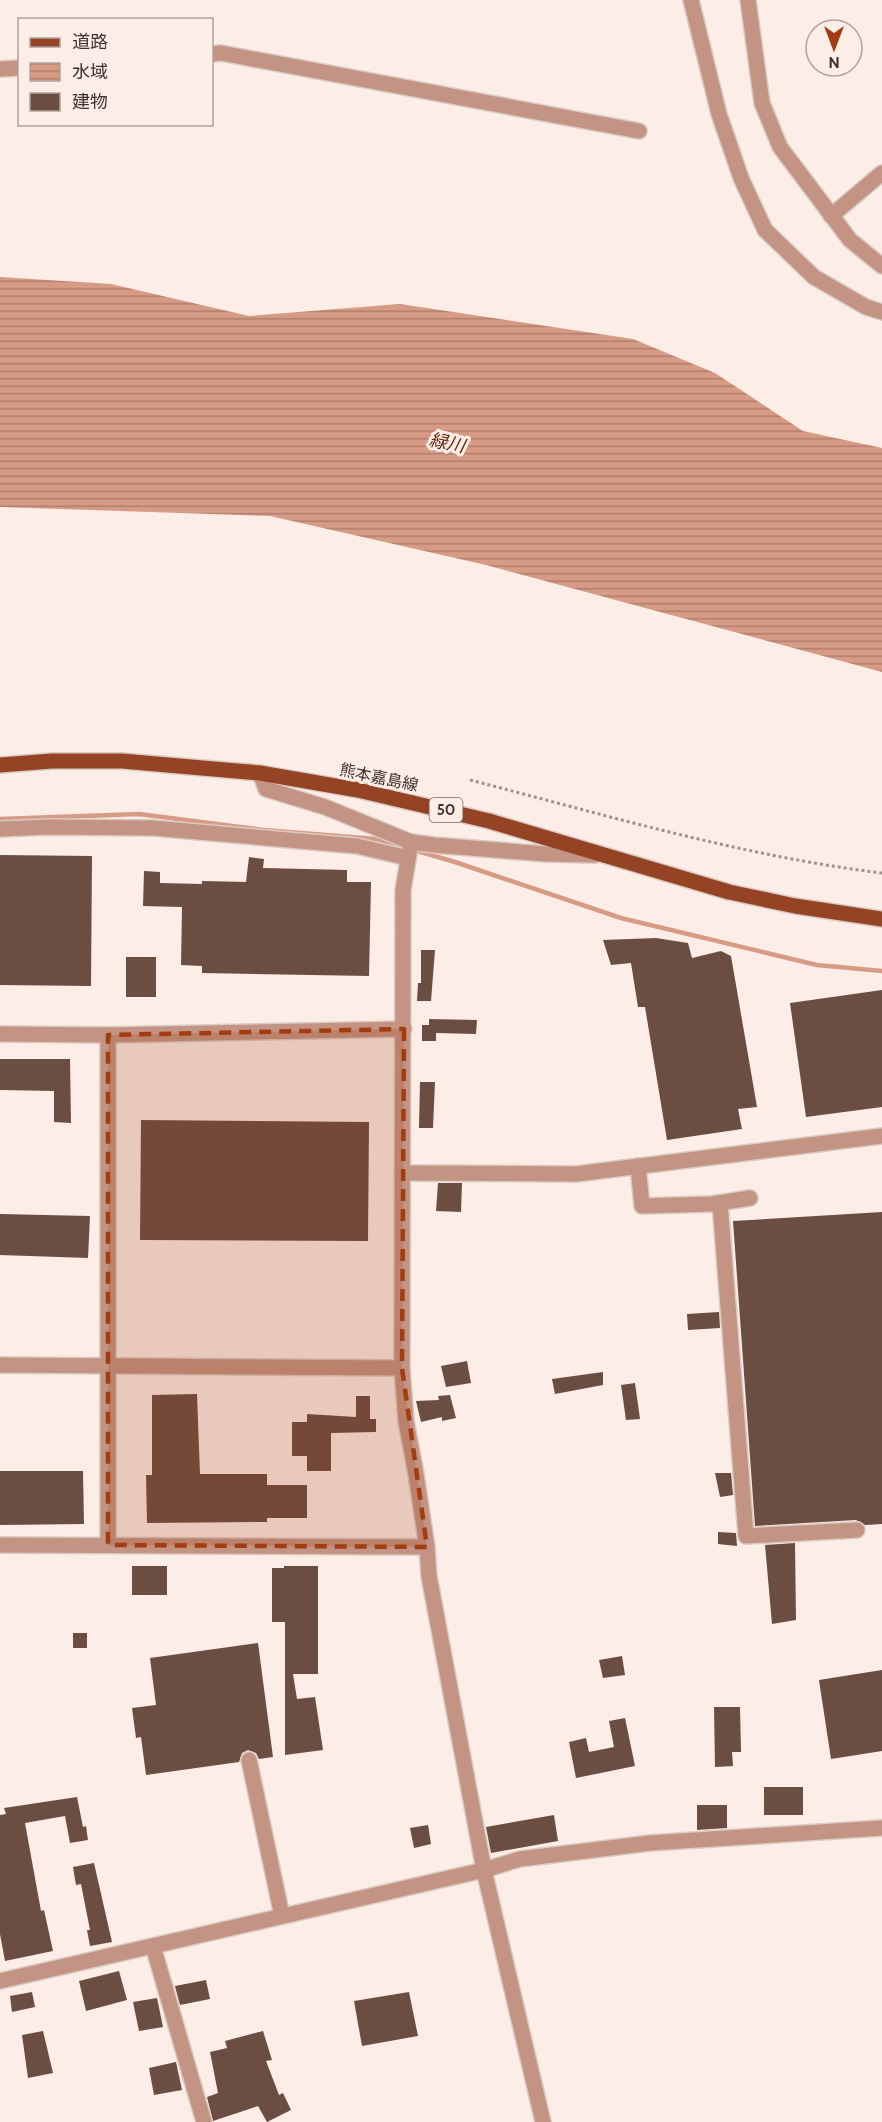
<svg xmlns="http://www.w3.org/2000/svg" width="882" height="2122" font-family="Cabin,'Noto Sans JP',sans-serif">
  <style>
    .water { fill: url(#water-rules) }
    .lines { fill: none; stroke-linecap: round; stroke-linejoin: round }
    .stream { stroke: #d79a85; stroke-width: 4.5 }
    .building { fill: #6b4d42 }
    .minor-casing { stroke: #dacbc5; stroke-width: 18 }
    .major-casing { stroke: #dacbc5; stroke-width: 18 }
    .path { stroke: #9f918b; stroke-width: 3; stroke-dasharray: 3 3; stroke-linecap: butt }
    .minor { stroke: #c39383; stroke-width: 15 }
    .major { stroke: #944324; stroke-width: 15 }
    .marked { fill: #a23d11; fill-opacity: 0.2; stroke: #a23d11; stroke-width: 4.5; stroke-dasharray: 12 8; stroke-linejoin: round }
    .labels { text-anchor: middle; stroke-width: 6; stroke-linejoin: round; paint-order: stroke }
    .shield { fill: #fcede7; stroke: #786964; stroke-width: 1.5 }
    .shield-label { font-size: 15px; font-weight: bold; fill: #3f312c }
    .street-label { font-size: 16px; fill: #3f312c; stroke: #fcede7 }
    .water-label { font-size: 18px; font-style: italic; fill: #641d00; stroke: #fcede7 }
  </style>
  <defs>
    <pattern id="water-rules" width="6" height="5" patternUnits="userSpaceOnUse" patternTransform="scale(1.5)"><rect width="6" height="5" fill="#d79a85"/><path d="M0 2.5h6" fill="none" stroke="#b07e6d"/></pattern>
  </defs>
  <rect width="100%" height="100%" fill="#fcede7"/>
  <path class="water" d="M0,277L111,284L249,316L400,304L633,339L715,373L803,431L882,448V672L486,565L270,516L0,507Z"/>
  <g class="lines">
    <path class="stream" d="M0,819L139,814L263,830L376,839L455,862L621,918L817,965L882,971"/>
  </g>
  <g class="building">
    <path d="M0,855L92,856L91,986L0,985Z"/>
    <path d="M249,857L264,859L263,868L347,870V882H371L369,976L202,973V966L181,965L182,907L143,906L144,871L160,872V883L202,884V881L246,882Z"/>
    <path d="M656,938L688,943L692,958L721,951L731,956L757,1107L738,1109L742,1129L667,1140L645,1007H638L631,963L611,965L603,940Z"/>
    <path d="M421,950H435L431,1001H417L418,983H421Z"/>
    <rect x="126" y="957" width="30" height="40"/>
    <path d="M882,990V1107L806,1117L790,1003Z"/>
    <path d="M429,1019L477,1020L476,1034L436,1033V1041H422V1025H429Z"/>
    <path d="M0,1059H70L71,1123L54,1122V1091L0,1090Z"/>
    <path d="M420,1082H435L433,1128H419Z"/>
    <path d="M141,1120L369,1122L368,1241L140,1240Z"/>
    <path d="M438,1183H462L461,1212L436,1211Z"/>
    <path d="M882,1212V1524L865,1525L856,1520L755,1526L733,1221Z"/>
    <path d="M0,1214L90,1216L88,1258L0,1255Z"/>
    <path d="M719,1312L720,1328L688,1330L687,1314Z"/>
    <path d="M467,1361L471,1383L446,1387L441,1366Z"/>
    <path d="M603,1372V1385L555,1394L552,1379Z"/>
    <path d="M635,1383L640,1419L626,1420L621,1385Z"/>
    <path d="M197,1394L200,1474H267V1485H307V1518H267V1522L147,1523L146,1475H152V1395Z"/>
    <path d="M450,1395L456,1418L442,1421V1417L421,1422L416,1401L439,1400L438,1396Z"/>
    <path d="M356,1396H370V1419H376V1432L331,1433V1471H307V1456H292V1422H307V1414L356,1417Z"/>
    <path d="M0,1471H83L84,1524L0,1525Z"/>
    <path d="M715,1473H731L733,1495L720,1497Z"/>
    <path d="M718,1532L736,1533L737,1546L718,1544Z"/>
    <path d="M795,1543L796,1620L772,1624L765,1545Z"/>
    <rect x="132" y="1566" width="35" height="29"/>
    <path d="M284,1566H318V1674H293L297,1699L315,1697L323,1750L285,1755V1622H272V1568H284Z"/>
    <rect x="73" y="1633" width="14" height="15"/>
    <path d="M258,1643L273,1757L259,1759L256,1753L248,1750L242,1753L239,1762L146,1775L141,1737L136,1738L132,1708L156,1705L150,1658Z"/>
    <path d="M622,1656L625,1675L603,1678L599,1660Z"/>
    <path d="M882,1670V1751L831,1759L819,1680Z"/>
    <path d="M714,1707H740L741,1752H732L733,1766L715,1767Z"/>
    <path d="M625,1718L635,1766L576,1778L569,1742L586,1738L589,1752L614,1747L609,1721Z"/>
    <rect x="764" y="1787" width="39" height="28"/>
    <path d="M77,1797L83,1827L86,1826L88,1840L70,1843L65,1816L25,1823L41,1911L44,1910L53,1951L5,1961L0,1934V1815L6,1814L4,1808Z"/>
    <path d="M697,1805H727V1828L697,1830Z"/>
    <path d="M554,1815L558,1841L491,1853L486,1827Z"/>
    <path d="M428,1825L431,1844L414,1848L410,1828Z"/>
    <path d="M94,1863L112,1942L90,1946L87,1930H90L81,1884L76,1885L73,1867Z"/>
    <path d="M119,1971L127,2000L86,2011L79,1981Z"/>
    <path d="M206,1980L210,1999L180,2005L175,1986Z"/>
    <path d="M32,1992L35,2007L12,2012L10,1996Z"/>
    <path d="M409,1992L418,2036L362,2046L354,2001Z"/>
    <path d="M157,1998L163,2027L139,2031L133,2002Z"/>
    <path d="M43,2031L53,2073L28,2078L22,2035Z"/>
    <path d="M263,2031L272,2060L266,2061L279,2095L283,2093L291,2110L267,2122L258,2106L213,2121L207,2097L218,2093L210,2052L227,2048L225,2041Z"/>
    <path d="M176,2062L182,2090L154,2095L149,2068Z"/>
  </g>
  <g class="lines">
    <g class="minor-casing">
      <g id="minor">
        <path d="M691,0L719,114L741,178L765,230L814,277L866,307L882,312"/>
        <path d="M748,0L762,103L780,147L850,240L882,266"/>
        <path d="M212,54L221,53L639,131"/>
        <path d="M0,69L20,68"/>
        <path d="M831,216L882,173"/>
        <path d="M260,773L266,789L325,807L411,842L434,845L546,854L595,855"/>
        <path d="M0,829L49,827L153,828L357,846L408,858"/>
        <path d="M411,842L403,890L402,1368L406,1421L416,1474L427,1547L429,1576L484,1870L543,2122"/>
        <path d="M0,1034L108,1035L404,1029"/>
        <path d="M108,1035V1545"/>
        <path d="M638,1166L642,1206L712,1204L750,1198"/>
        <path d="M402,1173L576,1174L882,1136"/>
        <path d="M720,1203L746,1536L857,1530"/>
        <path d="M0,1365L402,1368"/>
        <path d="M0,1545L427,1547"/>
        <path d="M249,1760L282,1916"/>
        <path d="M153,1946L204,2122"/>
        <path d="M0,1981L484,1870L520,1859L650,1843L882,1828"/>
      </g>
    </g>
    <g class="major-casing">
      <path id="major" d="M0,765L52,761H122L260,773L358,790L489,821L729,892L795,906L882,919"/>
    </g>
    <path class="path" d="M470,780C606,815 742,856 882,873"/>
    <use href="#minor" class="minor"/>
    <use href="#major" class="major"/>
  </g>
  <path class="marked" d="M404,1029L402,1368L427,1547L108,1545V1035Z"/>
  <g class="labels">
    <rect class="shield" x="429.5" y="798" width="33" height="24" rx="4.5"/>
    <g class="shield-label">
      <text x="446" y="815">50</text>
    </g>
    <g class="street-label">
      <text transform="translate(379 777) rotate(12)" y="6">熊本嘉島線</text>
    </g>
    <g class="water-label">
      <text transform="translate(447 443) rotate(12)" y="6">緑川</text>
    </g>
  </g>
  <rect x="18" y="18" width="195" height="108" fill="#fcede7" stroke="#b0a29c" stroke-width="1.5"/>
  <rect x="30" y="38" width="30" height="9" fill="#944324" stroke="#b0a29c" stroke-width="1.5"/>
  <text x="72" y="48" font-size="18" fill="#3f312c">道路</text>
  <rect x="30" y="63" width="30" height="18" fill="url(#water-rules)" stroke="#b0a29c" stroke-width="1.5"/>
  <text x="72" y="78" font-size="18" fill="#3f312c">水域</text>
  <rect x="30" y="93" width="30" height="18" fill="#6b4d42" stroke="#b0a29c" stroke-width="1.5"/>
  <text x="72" y="108" font-size="18" fill="#3f312c">建物</text>
  <g transform="translate(834 48) rotate(180)"><circle r="28" fill="#fcede7" stroke="#b0a29c" stroke-width="1.5"/>
  <path d="M0-4.5L10 22L0 15L-10 22Z" fill="#a23d11"/>
  <text y="-9" font-size="16" font-weight="bold" text-anchor="middle" fill="#3f312c">N</text>
  </g>
</svg>
